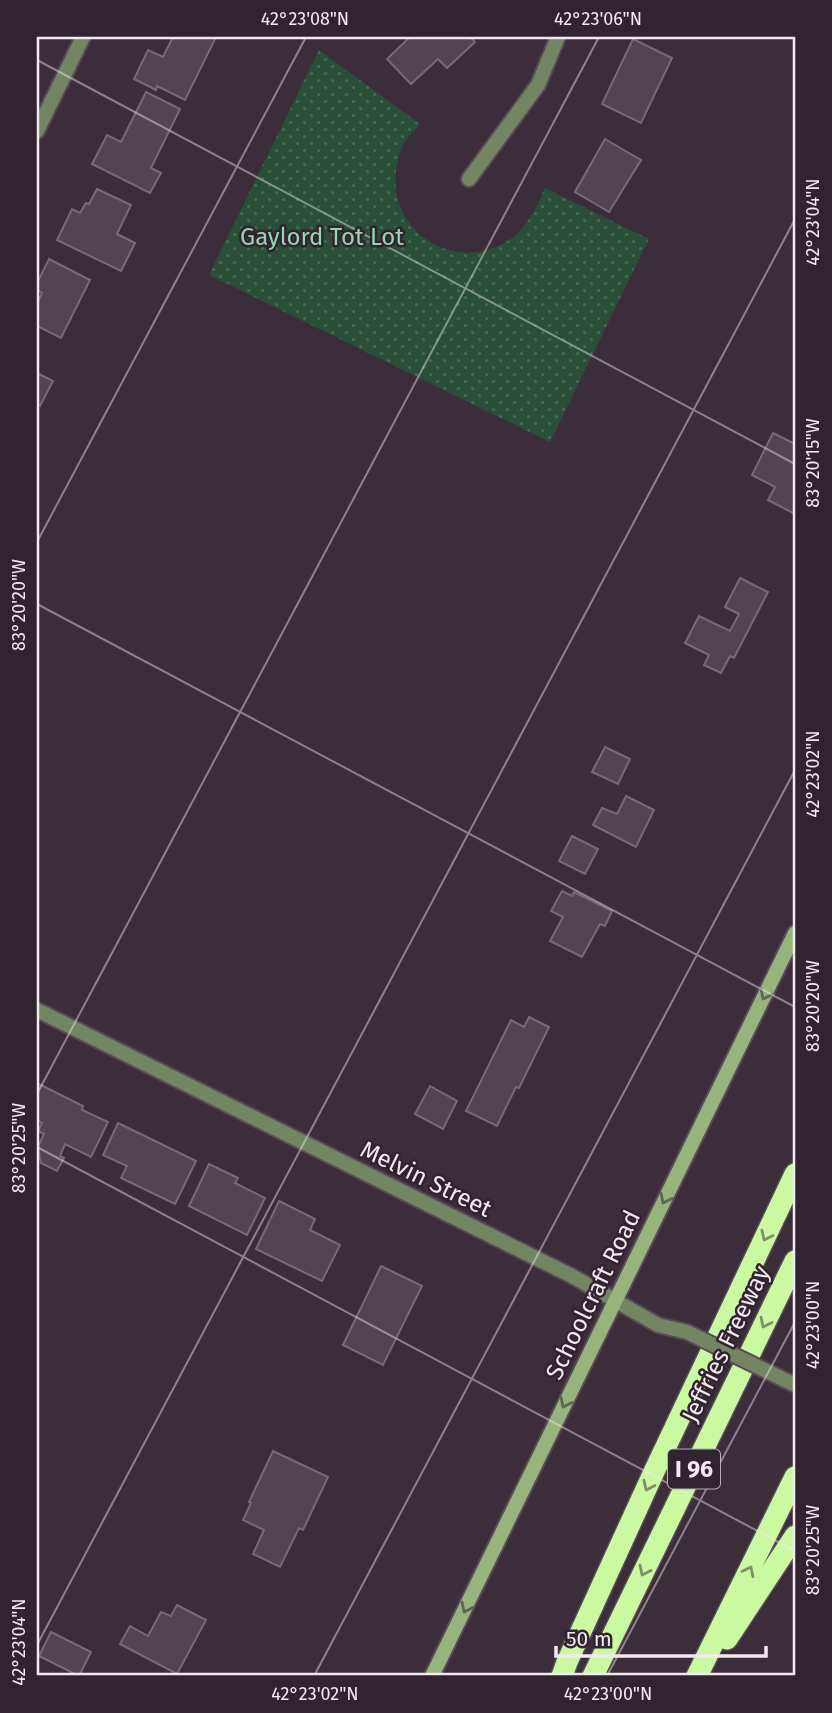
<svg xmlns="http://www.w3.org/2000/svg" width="832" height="1713" font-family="'Fira Sans',sans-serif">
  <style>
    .park { fill: url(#park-dots) }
    .building { fill: #524451; stroke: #796977; stroke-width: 2 }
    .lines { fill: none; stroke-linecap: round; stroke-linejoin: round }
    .street-casing { stroke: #584b57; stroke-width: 18 }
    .secondary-casing { stroke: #584b57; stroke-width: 18 }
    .highway-casing { stroke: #584b57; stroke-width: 24 }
    .street { stroke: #738563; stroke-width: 14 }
    .secondary { stroke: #97b47d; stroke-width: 14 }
    .highway { stroke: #cbf9a2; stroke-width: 21 }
    .street-bridge-casing { stroke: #584b57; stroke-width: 18; stroke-linecap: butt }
    .street-bridge { stroke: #738563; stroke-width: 14 }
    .oneway { stroke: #5f6553 }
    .oneway2 { stroke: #7e8e69 }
    .ticks { fill: none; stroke: #f2e9f1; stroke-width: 2; stroke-opacity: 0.45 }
    .labels { text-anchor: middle; stroke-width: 5; stroke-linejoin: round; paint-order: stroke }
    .shield { fill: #312430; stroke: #b8aeb7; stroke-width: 2 }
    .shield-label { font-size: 23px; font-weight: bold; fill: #f2e9f1 }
    .park-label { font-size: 24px; fill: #92d8ae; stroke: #312430 }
    .street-label { font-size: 24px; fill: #f2e9f1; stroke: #312430 }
    .neatline { fill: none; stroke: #f2e9f1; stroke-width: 2.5 }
    .ticks-label { font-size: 18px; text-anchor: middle; fill: #f2e9f1 }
  </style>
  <defs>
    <pattern id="park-dots" width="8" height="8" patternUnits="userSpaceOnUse" patternTransform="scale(1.75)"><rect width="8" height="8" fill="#294f39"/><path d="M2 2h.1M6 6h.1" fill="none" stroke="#486856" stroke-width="1.8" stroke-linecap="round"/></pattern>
  </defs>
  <rect width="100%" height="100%" fill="#3b2d3a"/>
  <path class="park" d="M319,50L420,124C414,131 407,138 403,145C400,149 399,156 398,161C381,224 447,274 504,243C508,240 514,238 517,234C530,221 538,204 545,188L649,239L550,442L209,275Z"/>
  <g class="building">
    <path d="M173,37H216L185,100L157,86L156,90L134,79L148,50L163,57Z"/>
    <path d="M410,37H470L475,42L447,68L438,59L411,84L387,59Z"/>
    <path d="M633,39L672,58L641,123L602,104Z"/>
    <path d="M146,92L180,109L151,168L161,173L150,193L92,164L107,135L121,142Z"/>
    <path d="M605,139L641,160L609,212L575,192Z"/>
    <path d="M97,189L131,205L117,234L135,243L121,271L57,240L72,209L80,213L86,203L89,204Z"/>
    <path d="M49,259L90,280L61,338L37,326V304L42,293L37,290V283Z"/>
    <path d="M37,373L53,381L40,406L37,404Z"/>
    <path d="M773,433L793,443L795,438V514L768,500L775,487L752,475Z"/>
    <path d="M740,578L768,592L734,658L730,656L721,673L704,665L709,655L685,643L699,616L730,631L739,614L725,607Z"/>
    <path d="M605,747L630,759L618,784L592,772Z"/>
    <path d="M626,796L654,810L636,847L593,825L602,808L617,814Z"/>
    <path d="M572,836L598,849L585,874L559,861Z"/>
    <path d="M562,891L572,896L574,892L612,911L605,926L600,924L582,957L550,941L563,917L551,911Z"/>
    <path d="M529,1017L549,1027L519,1088L516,1087L497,1126L466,1111L511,1020L524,1027Z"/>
    <path d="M37,1083L83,1106L82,1110L108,1122L91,1157L65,1144L60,1156L64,1158L57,1171L41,1163L38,1147L44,1134L38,1131L42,1123L37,1120Z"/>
    <path d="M430,1086L457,1101L443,1129L415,1114Z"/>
    <path d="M118,1123L196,1161L175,1204L121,1178L127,1166L103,1155Z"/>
    <path d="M209,1164L238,1178L235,1183L265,1198L247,1235L189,1206Z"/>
    <path d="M279,1201L315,1219L310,1230L340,1245L322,1281L256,1249Z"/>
    <path d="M381,1266L422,1286L383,1365L343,1345Z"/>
    <path d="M273,1451L328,1477L303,1530L299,1528L280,1567L253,1554L264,1530L243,1520L251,1503L249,1502Z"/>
    <path d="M177,1605L206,1620L177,1674L120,1644L130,1626L148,1636L161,1612L171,1616Z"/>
    <path d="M51,1632L91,1652L79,1676L39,1656Z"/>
  </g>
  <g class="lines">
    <g class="street-casing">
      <g id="street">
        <path d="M37,131L83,37"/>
        <path d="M469,179L538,85L558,37"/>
        <path d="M37,1010L572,1276L658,1325L687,1332"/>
      </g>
    </g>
    <g class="secondary-casing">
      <path id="secondary" d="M432,1676L795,933"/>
    </g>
    <g class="highway-casing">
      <g id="highway">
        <path d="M727,1639L795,1536"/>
        <path d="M562,1676L567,1662L652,1476L795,1174"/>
        <path d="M593,1676L795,1261"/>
        <path d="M697,1676L795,1477"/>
      </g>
    </g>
    <use href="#street" class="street"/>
    <use href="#secondary" class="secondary"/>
    <use href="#highway" class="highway"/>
    <g class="street-bridge-casing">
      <path id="street-bridge" d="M687,1332L795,1385"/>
    </g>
    <use href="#street-bridge" class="street-bridge"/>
  </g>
  <defs><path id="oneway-chevron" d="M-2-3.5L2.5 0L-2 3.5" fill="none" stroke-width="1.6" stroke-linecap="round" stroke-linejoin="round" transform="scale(1.75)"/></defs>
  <g class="oneway">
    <use href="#oneway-chevron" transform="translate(765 995) rotate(116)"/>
    <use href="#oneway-chevron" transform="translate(665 1199) rotate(116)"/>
    <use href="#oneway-chevron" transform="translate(565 1403) rotate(116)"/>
    <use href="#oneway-chevron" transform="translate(466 1608) rotate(116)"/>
  </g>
  <g class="oneway2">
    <use href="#oneway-chevron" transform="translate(766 1236) rotate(115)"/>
    <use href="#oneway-chevron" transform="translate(765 1323) rotate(116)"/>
    <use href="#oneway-chevron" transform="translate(648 1486) rotate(115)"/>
    <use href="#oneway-chevron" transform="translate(644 1571) rotate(116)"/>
    <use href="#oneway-chevron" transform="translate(749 1571) rotate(-64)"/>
  </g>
  <path class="ticks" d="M37,60L795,464M37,542L306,37M37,604L795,1007M37,1094L599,37M37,1147L795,1551M37,1645L795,219M314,1676L795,770M607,1676L795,1322"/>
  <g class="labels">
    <rect class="shield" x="668" y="1449.5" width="52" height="39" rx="5"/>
    <g class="shield-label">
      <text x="694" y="1477">I 96</text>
    </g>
    <g class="park-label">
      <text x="322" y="245">Gaylord Tot Lot</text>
    </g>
    <g class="street-label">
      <text transform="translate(426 1179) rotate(26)" y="8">Melvin Street</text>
      <text transform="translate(593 1295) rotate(-64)" y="8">Schoolcraft Road</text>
      <text transform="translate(726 1344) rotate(-64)" y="8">Jeffries Freeway</text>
    </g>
  </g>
  <rect width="832" height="1713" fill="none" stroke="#312430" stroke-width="77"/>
  <path d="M556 1646v10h210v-10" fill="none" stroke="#f2e9f1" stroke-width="3.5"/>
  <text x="566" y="1646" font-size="21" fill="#f2e9f1" stroke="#312430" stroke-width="5" paint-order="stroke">50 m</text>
  <rect x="38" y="38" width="756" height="1636" class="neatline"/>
  <g class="ticks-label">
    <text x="305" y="25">42°23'08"N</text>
    <text x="598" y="25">42°23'06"N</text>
    <text transform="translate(813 222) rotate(-90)" y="6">42°23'04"N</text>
    <text transform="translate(813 463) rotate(-90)" y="6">83°20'15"W</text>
    <text transform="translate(19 605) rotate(-90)" y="6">83°20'20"W</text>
    <text transform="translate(813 774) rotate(-90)" y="6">42°23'02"N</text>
    <text transform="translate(813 1006) rotate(-90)" y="6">83°20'20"W</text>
    <text transform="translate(19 1148) rotate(-90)" y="6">83°20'25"W</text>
    <text transform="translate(813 1325) rotate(-90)" y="6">42°23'00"N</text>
    <text transform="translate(813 1550) rotate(-90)" y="6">83°20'25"W</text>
    <text transform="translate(19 1642) rotate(-90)" y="6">42°23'04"N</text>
    <text x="315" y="1700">42°23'02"N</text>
    <text x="608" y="1700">42°23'00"N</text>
  </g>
</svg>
